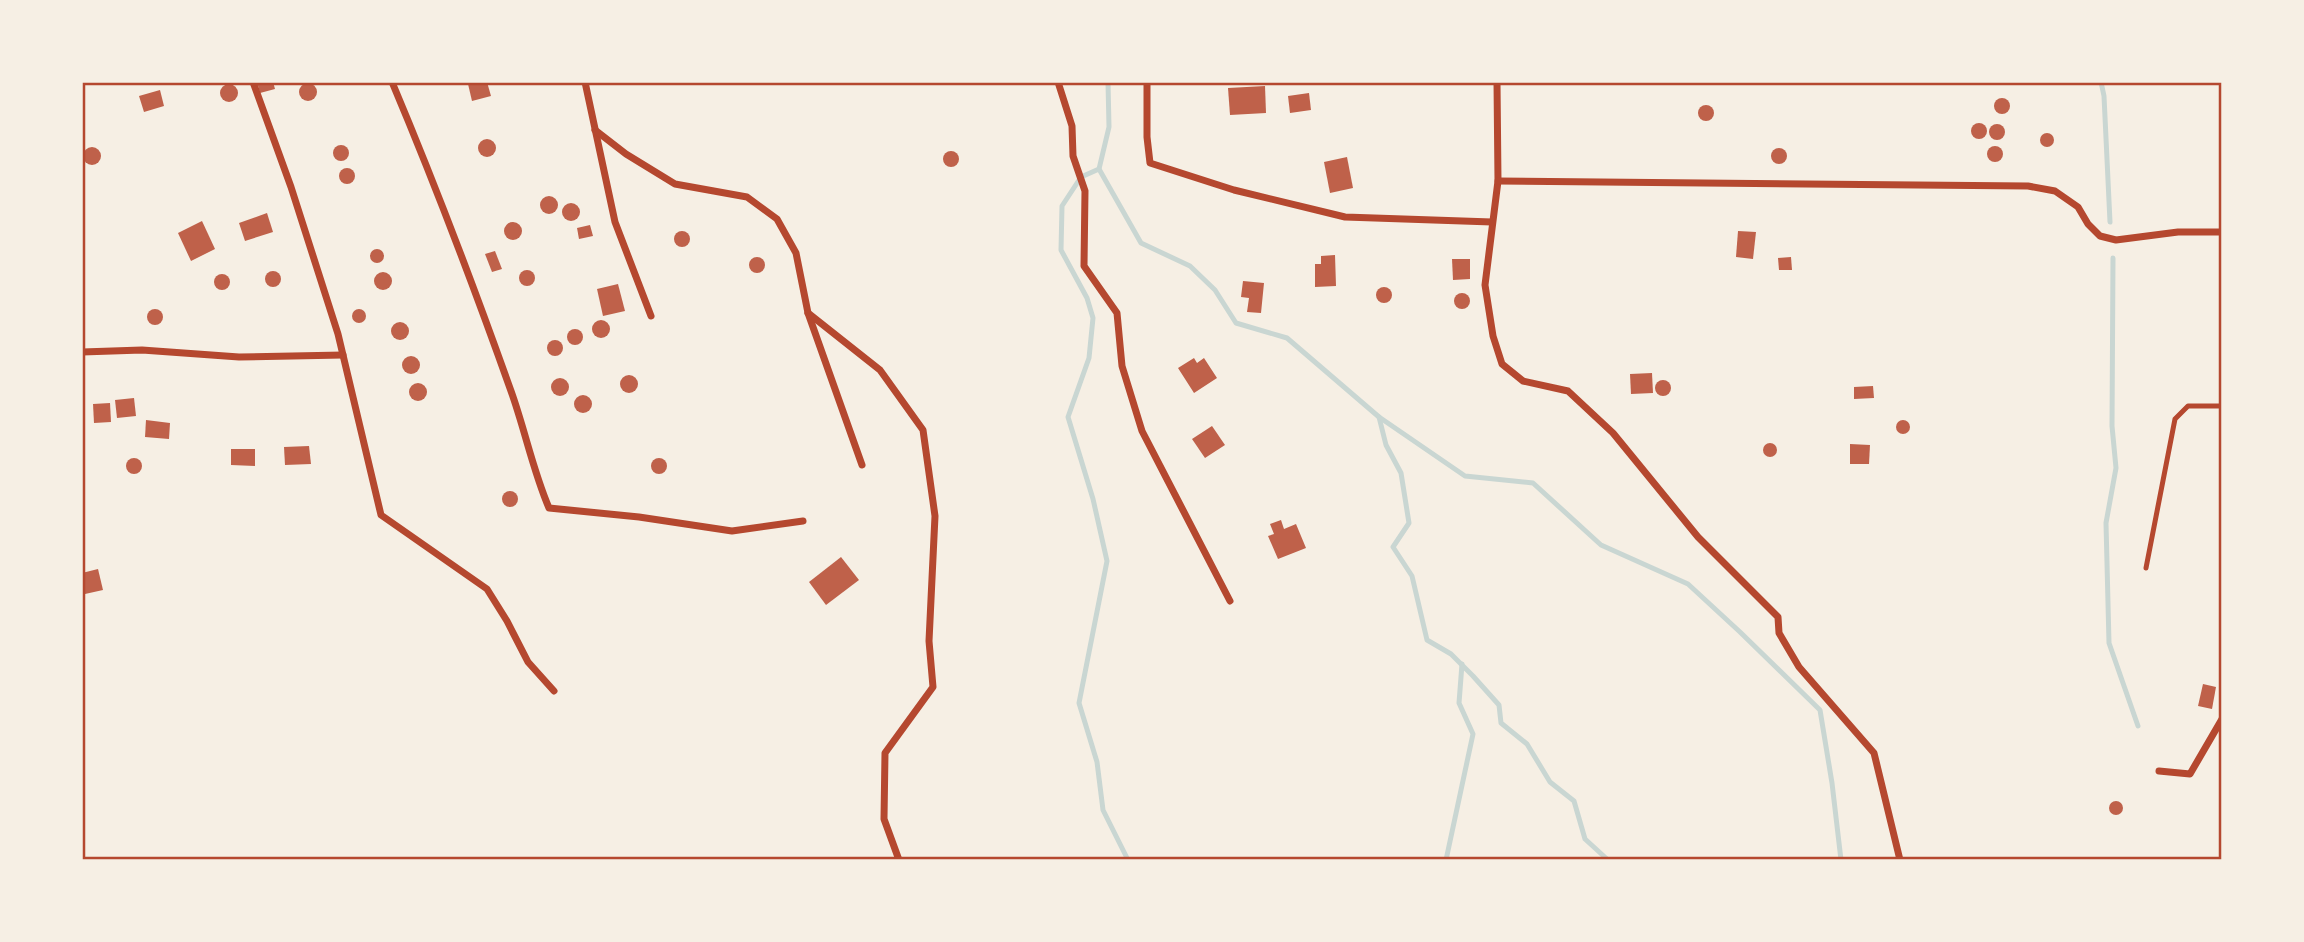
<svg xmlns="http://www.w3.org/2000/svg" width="2304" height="942" font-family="Figtree,sans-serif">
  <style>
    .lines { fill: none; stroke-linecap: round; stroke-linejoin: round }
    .stream { stroke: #c9d6d2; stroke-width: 5 }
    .building { fill: #bf614a }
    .service { stroke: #b5482f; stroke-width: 5 }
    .minor { stroke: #b5482f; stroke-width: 7 }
    .neatline { fill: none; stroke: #b5482f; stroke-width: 2.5 }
  </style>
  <rect width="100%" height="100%" fill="#f6efe4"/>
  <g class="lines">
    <g class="stream">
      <path d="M1108,82L1109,127L1099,169L1081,177L1062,206L1061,250L1087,298L1093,318L1089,358L1068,417L1093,499L1107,561L1079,703L1097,762L1103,810L1128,860"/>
      <path d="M2101,82L2104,96L2110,222"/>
      <path d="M1099,169L1141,243L1190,266L1215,290L1236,323L1287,338L1379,417L1386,445L1401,473L1409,523L1393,547L1412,576L1427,640L1451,654L1473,676L1499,705L1501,723L1527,744L1550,782L1574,801L1585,839L1608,860"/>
      <path d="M2113,258L2112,426L2116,468L2106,523L2109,643L2138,726"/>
      <path d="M1379,417L1465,476L1533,483L1601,545L1688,584L1740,632L1820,710L1832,783L1841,860"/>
      <path d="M1446,860L1473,734L1459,703L1462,664"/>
    </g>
  </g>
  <g class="building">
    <path d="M257,82H273L275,89L260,93Z"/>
    <path d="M473,82H487L491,96L472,101L468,84Z"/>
    <circle cx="308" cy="92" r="9"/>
    <circle cx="229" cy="93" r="9"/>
    <path d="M1265,86L1266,113L1230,115L1228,88Z"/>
    <path d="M160,90L164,106L144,112L139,96Z"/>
    <path d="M1309,93L1311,110L1290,113L1288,96Z"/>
    <circle cx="2002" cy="106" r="8"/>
    <circle cx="1706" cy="113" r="8"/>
    <circle cx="1979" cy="131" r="8"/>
    <circle cx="1997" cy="132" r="8"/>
    <circle cx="2047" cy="140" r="7"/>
    <circle cx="487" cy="148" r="9"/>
    <circle cx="341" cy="153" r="8"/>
    <circle cx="1995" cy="154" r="8"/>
    <circle cx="92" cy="156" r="9"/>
    <circle cx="1779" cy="156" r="8"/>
    <circle cx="951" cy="159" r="8"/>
    <path d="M1347,157L1353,188L1330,193L1324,162Z"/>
    <circle cx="347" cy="176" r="8"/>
    <circle cx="549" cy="205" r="9"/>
    <circle cx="571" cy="212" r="9"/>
    <path d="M267,213L273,232L245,241L239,223Z"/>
    <path d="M202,221L215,249L191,261L178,233Z"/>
    <circle cx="513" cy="231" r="9"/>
    <path d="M590,225L593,236L579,239L577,228Z"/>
    <path d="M1738,231L1756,232L1753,259L1736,257Z"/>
    <circle cx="682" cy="239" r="8"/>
    <circle cx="377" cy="256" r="7"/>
    <path d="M495,251L502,269L492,272L485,254Z"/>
    <path d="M1335,255L1336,286L1315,287V264H1321V256Z"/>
    <path d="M1791,257L1792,270H1779L1778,258Z"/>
    <circle cx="757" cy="265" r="8"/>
    <path d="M1452,259H1470V279L1453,280Z"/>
    <circle cx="527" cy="278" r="8"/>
    <circle cx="273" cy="279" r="8"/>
    <circle cx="383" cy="281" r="9"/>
    <circle cx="222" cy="282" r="8"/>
    <path d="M1243,281L1264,283L1261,313L1247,312L1249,298L1241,297Z"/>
    <path d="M618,284L625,311L603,316L597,289Z"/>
    <circle cx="1384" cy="295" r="8"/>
    <circle cx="1462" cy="301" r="8"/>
    <circle cx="359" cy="316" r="7"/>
    <circle cx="155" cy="317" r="8"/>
    <circle cx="601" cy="329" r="9"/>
    <circle cx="400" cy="331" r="9"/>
    <circle cx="575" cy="337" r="8"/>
    <circle cx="555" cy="348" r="8"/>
    <circle cx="411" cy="365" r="9"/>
    <path d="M1194,358L1197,363L1204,358L1217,378L1194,393L1178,368Z"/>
    <path d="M1652,373L1653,393L1631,394L1630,374Z"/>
    <circle cx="629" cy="384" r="9"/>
    <circle cx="560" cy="387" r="9"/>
    <circle cx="1663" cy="388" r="8"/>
    <circle cx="418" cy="392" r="9"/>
    <path d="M1873,386L1874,398L1854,399V387Z"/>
    <circle cx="583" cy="404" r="9"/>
    <path d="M134,398L136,416L117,418L115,400Z"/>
    <path d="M110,403L111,422L94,423L93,404Z"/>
    <path d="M146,420L170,423L169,439L145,437Z"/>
    <circle cx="1903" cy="427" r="7"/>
    <path d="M1212,426L1225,445L1205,458L1192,439Z"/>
    <circle cx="1770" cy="450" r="7"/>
    <path d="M1850,444L1870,445L1869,464H1850Z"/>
    <path d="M309,446L311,464L285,465L284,447Z"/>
    <path d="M231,449H255V466L231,465Z"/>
    <circle cx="134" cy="466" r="8"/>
    <circle cx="659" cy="466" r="8"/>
    <circle cx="510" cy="499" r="8"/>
    <path d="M1281,520L1284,529L1296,524L1306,548L1278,559L1268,536L1274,534L1270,524Z"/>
    <path d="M841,557L859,580L826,605L809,582Z"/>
    <path d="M98,569L103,590L85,594L82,573Z"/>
    <path d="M2203,684L2216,687L2212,709L2198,706Z"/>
    <circle cx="2116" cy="808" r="7"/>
  </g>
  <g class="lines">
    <path class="service" d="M2146,568L2175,419L2188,406H2222"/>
    <g class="minor">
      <path d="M253,82L291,187L338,334L381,515L487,589L507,621L528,662L554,691"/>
      <path d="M392,82C435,184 474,287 511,391C525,430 533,471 549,508L639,517L732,531L803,521"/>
      <path d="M585,82L615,222L651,316"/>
      <path d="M1058,82L1072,126L1073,156L1085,191L1084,266L1117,313L1122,366L1142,431L1230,601"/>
      <path d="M1147,82V137L1150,163L1234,190L1345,217L1492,222"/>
      <path d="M1497,82L1498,181L1485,285L1493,336L1502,364L1523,381L1568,391L1613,433L1698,537L1778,617L1779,633L1799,667L1874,753L1900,860"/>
      <path d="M595,130L626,154L675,184L747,197L777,219L796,253L808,313L862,465"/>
      <path d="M1498,181L2028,186L2055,191L2078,207L2088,224L2100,236L2116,240L2178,232H2222"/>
      <path d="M808,313L880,370L923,430L935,516L929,641L933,687L885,753L884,819L899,860"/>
      <path d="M82,352L142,350L239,357L343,355"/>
      <path d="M2159,771L2190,774L2222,719"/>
    </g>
  </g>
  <rect width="2304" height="942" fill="none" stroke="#f6efe4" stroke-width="168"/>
  <rect x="84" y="84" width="2136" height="774" class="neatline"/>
</svg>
